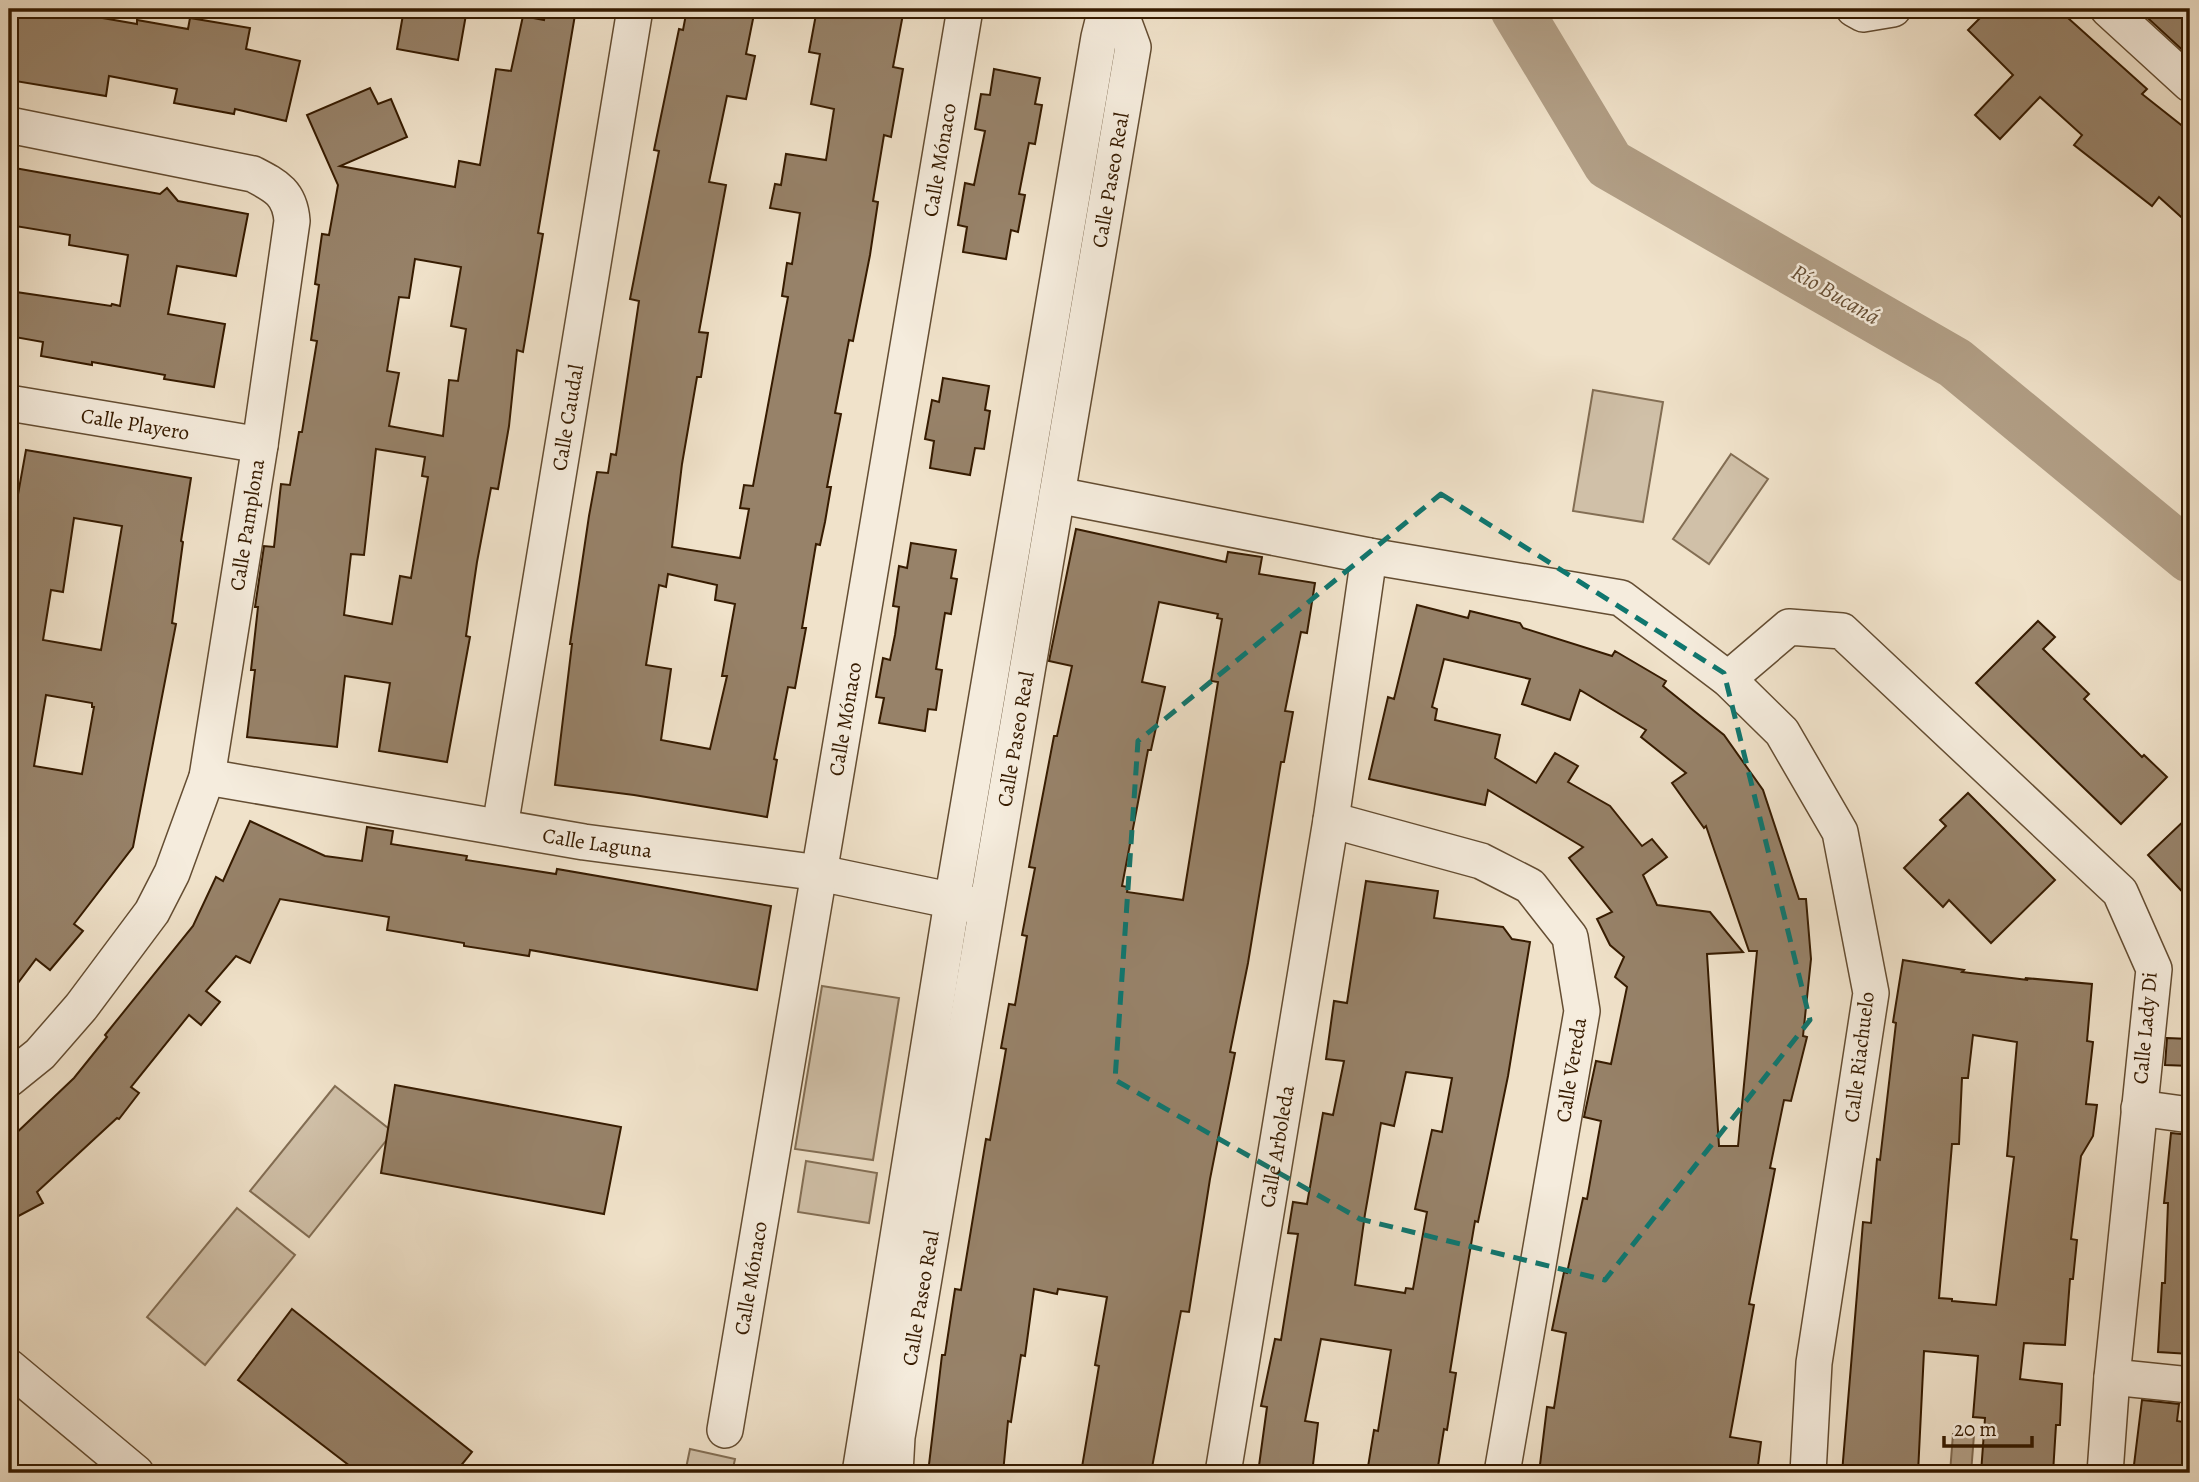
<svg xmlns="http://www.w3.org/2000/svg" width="2199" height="1482" font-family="Alegreya,serif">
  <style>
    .green { fill: #d0c0a8; stroke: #836e54; stroke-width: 2 }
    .water { fill: #b19e85; stroke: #806a50; stroke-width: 2 }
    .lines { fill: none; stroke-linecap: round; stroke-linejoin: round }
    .river { stroke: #b19e85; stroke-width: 52 }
    .building { fill: #978269; stroke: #361b00; stroke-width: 2; fill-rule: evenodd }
    .minor-casing { stroke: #644d32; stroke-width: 38 }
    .minor { stroke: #f5ecdd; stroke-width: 35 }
    .marked { fill: none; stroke: #0f766e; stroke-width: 5; stroke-dasharray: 14 9; stroke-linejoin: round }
    .labels { text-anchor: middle; stroke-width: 5; stroke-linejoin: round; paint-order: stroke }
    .street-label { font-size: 21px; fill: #361b00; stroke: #f5ecdd }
    .water-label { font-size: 23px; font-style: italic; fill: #674f35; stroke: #f5ecdd }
  </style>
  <rect width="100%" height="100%" fill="#f0e2ca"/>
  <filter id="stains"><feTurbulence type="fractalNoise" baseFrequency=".00286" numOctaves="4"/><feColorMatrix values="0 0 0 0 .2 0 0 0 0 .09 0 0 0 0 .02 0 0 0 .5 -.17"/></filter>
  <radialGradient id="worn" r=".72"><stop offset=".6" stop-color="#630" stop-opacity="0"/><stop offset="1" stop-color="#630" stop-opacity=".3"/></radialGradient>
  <g class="green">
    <path d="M1593,390L1663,402L1643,522L1573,511Z"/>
    <path d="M1731,454L1768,479L1709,564L1673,539Z"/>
    <path d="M822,986L899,998L873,1160L795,1149Z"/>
    <path d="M335,1086L393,1132L309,1237L250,1191Z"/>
    <path d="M806,1161L877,1173L869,1223L798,1212Z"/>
    <path d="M237,1208L295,1255L205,1365L147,1317Z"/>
    <path d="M690,1449L735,1459L732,1473H685Z"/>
  </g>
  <path class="water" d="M1953,1434L1974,1435L1971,1473H1950Z"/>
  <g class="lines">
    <path class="river" d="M1516,9L1609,164L1955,363L2190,557"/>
  </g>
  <g class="building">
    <path d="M9,9H69L68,12L137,24V20L188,29L190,18L250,28L246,49L300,61L286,121L235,109L234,114L174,103L177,89L109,76L106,96L9,80Z"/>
    <path d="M404,9H467L458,60L397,49Z"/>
    <path d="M546,9H576L538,233L543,234L523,352L517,350L509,426L498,489L491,488L477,562L466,636L470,637L447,762L379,751L390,683L345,676L337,747L247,737L255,670H251L258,607H255L264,546L274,547L281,484L290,485L299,432H302L317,341L311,340L319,285L315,284L322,234L329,235L338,185L307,115L370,88L378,104L391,99L407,137L340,166L455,187L459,161L480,165L496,69L511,71L523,16L544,20ZM415,259L461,267L451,326L466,329L458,381L449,380L443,436L389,426L399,373L387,371L399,297L409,298ZM376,449L425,457L422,476L428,477L411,578L400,576L392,624L344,615L351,554L364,555Z"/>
    <path d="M687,9H755L746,54L755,56L746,99L727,96L709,182L726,185L699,332L708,333L701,377H697L682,464L672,547L740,558L749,509L740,508L744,485L753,486L788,297L782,296L787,263L792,264L800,213L770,208L775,184L781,185L786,154L826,160L834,109L811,104L820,54L809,52L817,9H904L893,67L903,69L891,137L884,135L873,201L878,202L870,255L853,341L849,340L835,413L841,414L827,487H831L825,522L820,545L816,544L802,628H806L795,688L788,687L774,759L777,760L767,817L634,795L555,785L572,644H570L589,516L597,472L608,473L611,454L616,455L639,301L630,299L659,151L654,150L679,29L683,30ZM668,574L717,585L715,600L735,604L722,676H727L710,749L661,740L671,669L646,665L659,585L666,587Z"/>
    <path d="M1989,9H2058L2147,89L2142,94L2190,132V225L2159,197L2152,206L2074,145L2082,135L2040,97L2000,139L1975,115L2013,75L1968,30Z"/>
    <path d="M2138,9H2190V57Z"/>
    <path d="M994,69L1040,78L1035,104L1042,105L1035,144L1029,143L1019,194L1025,195L1018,232L1011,230L1006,259L963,252L967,227L958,225L965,183L974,185L985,131L975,129L981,94L990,95Z"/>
    <path d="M9,167L160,194L167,188L178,201L248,214L236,276L177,266L168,314L225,324L214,387L164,379L165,375L92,362V365L41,356L43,342L9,336V291L111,306L112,304L120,306L128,255L69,245L70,235L9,225Z"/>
    <path d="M943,378L989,386L985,410L990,411L984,449L975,448L970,475L930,468L934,441L925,439L932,400L939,402Z"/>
    <path d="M26,450L191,478L181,541L183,542L172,623L176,624L133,847L74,924L83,931L50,970L36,959L9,995V510L15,511ZM74,518L122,526L101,650L43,640L51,590L63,592ZM46,695L92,703V707H94L82,774L34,766Z"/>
    <path d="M1076,529L1226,562L1228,552L1262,557L1259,574L1315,583L1307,633L1301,632L1285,711L1293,712L1284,762H1281L1248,963L1230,1052L1235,1053L1210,1179L1189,1312L1181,1311L1151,1473H1081L1099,1366L1095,1365L1107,1297L1058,1289L1057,1294L1034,1289L1025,1356L1021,1355L1011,1422L1008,1421L1003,1473H928L942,1355H945L955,1289L961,1290L986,1139L990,1140L1004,1061L1006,1049L1001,1048L1009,1004L1015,1005L1027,936L1022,935L1035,868L1029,867L1054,736H1057L1072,666L1049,661ZM1159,602L1218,614L1217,618L1222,619L1211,681L1218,682L1183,900L1127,892L1128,887L1122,886L1148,750H1151L1165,687L1142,682Z"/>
    <path d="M911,543L956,550L951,578L957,579L951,614L945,613L936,669L942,670L936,710L928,709L925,731L879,723L884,698L876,697L883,658L890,660L895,635L899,607L893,606L899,566L907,568Z"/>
    <path d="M1417,605L1468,618L1470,611L1520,623L1523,628L1612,656L1615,651L1666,681L1663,686L1724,735L1763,790L1799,899H1806L1811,959L1803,1036L1807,1037L1791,1101L1784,1100L1770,1168L1775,1169L1749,1304L1754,1305L1730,1437L1761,1442L1757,1473H1539L1547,1407L1554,1408L1566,1333L1552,1330L1564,1272L1567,1273L1583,1198L1587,1199L1601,1121L1584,1117L1596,1061L1611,1064L1627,987L1615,977L1624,957L1610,945L1597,919L1612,912L1569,858L1583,847L1488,790L1485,805L1369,779L1388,697L1394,699ZM1444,659L1530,679L1522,704L1570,720L1580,690L1646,730L1641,737L1686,773L1672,783L1704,828L1706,826L1749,951H1757L1738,1146H1719L1707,954L1743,952L1710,912L1657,905L1643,875L1667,857L1652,839L1642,846L1610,806L1568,782L1578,766L1555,753L1536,783L1495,758L1500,735L1435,720L1437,709L1432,707Z"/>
    <path d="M2038,621L2055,637L2043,649L2089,694L2084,699L2142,757L2144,755L2167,777L2121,824L1976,683Z"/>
    <path d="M1968,793L2055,880L1991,943L1949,900L1943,907L1904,868L1946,826L1940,820Z"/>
    <path d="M2190,815V900L2148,855Z"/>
    <path d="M250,821L325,856L362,861L367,827L393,831L391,844L467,856L466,860L556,874L557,869L771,906L757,990L530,950L529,956L464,946V943L387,930L389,917L280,899L250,963L236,956L206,991L220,1002L201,1025L189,1015L131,1087L139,1093L119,1119L117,1118L37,1192L43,1203L9,1221V1140L74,1078L107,1037L105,1035L193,926L216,877L223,881Z"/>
    <path d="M1366,881L1438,891L1434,918L1503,927L1512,939L1530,942L1508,1076L1478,1222L1475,1221L1462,1298L1450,1372L1456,1373L1447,1430L1444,1429L1437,1473H1367L1374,1430L1378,1431L1391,1350L1321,1339L1305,1421L1318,1423L1312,1473H1258L1267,1407L1261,1406L1275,1339L1281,1340L1298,1234L1288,1233L1293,1202L1307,1204L1323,1113L1333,1115L1344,1061L1326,1059L1334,1001L1347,1003ZM1406,1072L1452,1078L1442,1132L1432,1130L1415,1209L1427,1212L1413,1289L1406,1288L1405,1293L1355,1285L1365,1214L1381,1123L1394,1126Z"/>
    <path d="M1903,960L1964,970L1962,972L2028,980L2025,978L2092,984L2087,1041L2093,1042L2086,1104L2097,1105L2093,1136L2081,1156L2071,1239L2077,1240L2073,1279H2070L2065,1345L2024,1343L2020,1379L2062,1384L2060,1425H2056L2053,1473H1981L1985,1418L1973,1417L1978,1356L1924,1351L1918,1473H1842L1863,1222L1871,1223L1877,1159L1880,1160L1896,1023L1893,1022ZM1973,1035L2017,1042L2007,1156L2014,1157L1996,1305L1952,1301V1299L1939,1298L1952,1144H1959L1962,1078H1968Z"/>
    <path d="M2167,1038L2190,1039V1066L2165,1065Z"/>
    <path d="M395,1085L621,1127L604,1214L381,1173Z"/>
    <path d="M2171,1133L2190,1135V1354L2158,1352L2162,1283H2165L2168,1203H2164Z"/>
    <path d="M292,1309L472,1452L455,1473H359L238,1380Z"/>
    <path d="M2142,1400L2179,1404L2177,1421L2190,1423V1473H2133Z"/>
  </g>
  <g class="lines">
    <g class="minor-casing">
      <g id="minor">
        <path d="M1854,9L1863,14L1893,9"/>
        <path d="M2108,9L2190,84"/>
        <path d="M9,125L253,174C276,186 290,193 292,221L260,445L207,777L172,873L152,912L81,1007L40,1054L9,1079"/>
        <path id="s1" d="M9,403L260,445"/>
        <path d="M1057,495L1369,556L1621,598L1728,679L1782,732L1840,832L1871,993L1814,1363L1808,1473"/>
        <path d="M1728,679L1789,627L1842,631L2120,892L2154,969L2112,1377L2105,1473"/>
        <path id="s2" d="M207,777L584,842L820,873L973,905"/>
        <path d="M1331,820L1481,861L1530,886L1570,937L1582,1011L1502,1473"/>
        <path id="s3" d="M500,827L635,9"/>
        <path d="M2139,1108L2190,1115"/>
        <path d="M9,1367L136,1473"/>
        <path d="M2112,1377L2190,1385"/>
        <path id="s4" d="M725,1430L965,9"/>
        <path d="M860,1473L952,902L1099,37L1106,9"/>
        <path id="s5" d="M895,1473L897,1437L1133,47L1119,9"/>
        <path id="s6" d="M1223,1473L1331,820L1369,556"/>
      </g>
    </g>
    <use href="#minor" class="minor"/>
  </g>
  <path class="marked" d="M1441,494L1724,673L1810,1020L1605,1280L1360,1219L1115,1080L1138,741Z"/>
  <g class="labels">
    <g class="street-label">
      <text dy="7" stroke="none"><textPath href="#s4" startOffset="1288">Calle Mónaco</textPath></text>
      <text dy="7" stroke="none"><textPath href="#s5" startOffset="1311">Calle Paseo Real</textPath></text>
      <text dy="7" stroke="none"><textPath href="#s3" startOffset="415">Calle Caudal</textPath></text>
      <text dy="7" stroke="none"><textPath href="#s1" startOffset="128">Calle Playero</textPath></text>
      <text transform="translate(247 525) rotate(-81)" y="7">Calle Pamplona</text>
      <text dy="7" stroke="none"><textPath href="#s4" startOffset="721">Calle Mónaco</textPath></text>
      <text dy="7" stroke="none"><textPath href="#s5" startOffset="744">Calle Paseo Real</textPath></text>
      <text dy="7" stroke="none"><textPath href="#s2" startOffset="396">Calle Laguna</textPath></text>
      <text transform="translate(2145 1028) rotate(-85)" y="7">Calle Lady Di</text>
      <text transform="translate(1859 1057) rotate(-83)" y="7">Calle Riachuelo</text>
      <text transform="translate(1571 1070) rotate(-81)" y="7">Calle Vereda</text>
      <text dy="7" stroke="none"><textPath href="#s6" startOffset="331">Calle Arboleda</textPath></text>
      <text dy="7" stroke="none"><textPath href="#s4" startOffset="154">Calle Mónaco</textPath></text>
      <text dy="7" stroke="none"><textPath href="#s5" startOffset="177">Calle Paseo Real</textPath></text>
    </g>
    <g class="water-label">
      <text transform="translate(1836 294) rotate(30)" y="8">Río Bucaná</text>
    </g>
  </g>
  <rect width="2199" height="1482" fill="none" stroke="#f0e2ca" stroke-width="35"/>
  <rect x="10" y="10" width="2178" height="1461" fill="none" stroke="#361b00" stroke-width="3.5"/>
  <rect x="18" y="18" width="2164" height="1447" fill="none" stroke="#361b00" stroke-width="2"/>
  <path d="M1944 1436v10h88v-10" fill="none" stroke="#361b00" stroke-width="3.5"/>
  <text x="1954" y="1436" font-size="21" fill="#361b00" stroke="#f5ecdd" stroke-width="5" paint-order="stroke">20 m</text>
  <rect width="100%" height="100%" filter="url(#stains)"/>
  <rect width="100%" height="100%" fill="url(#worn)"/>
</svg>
